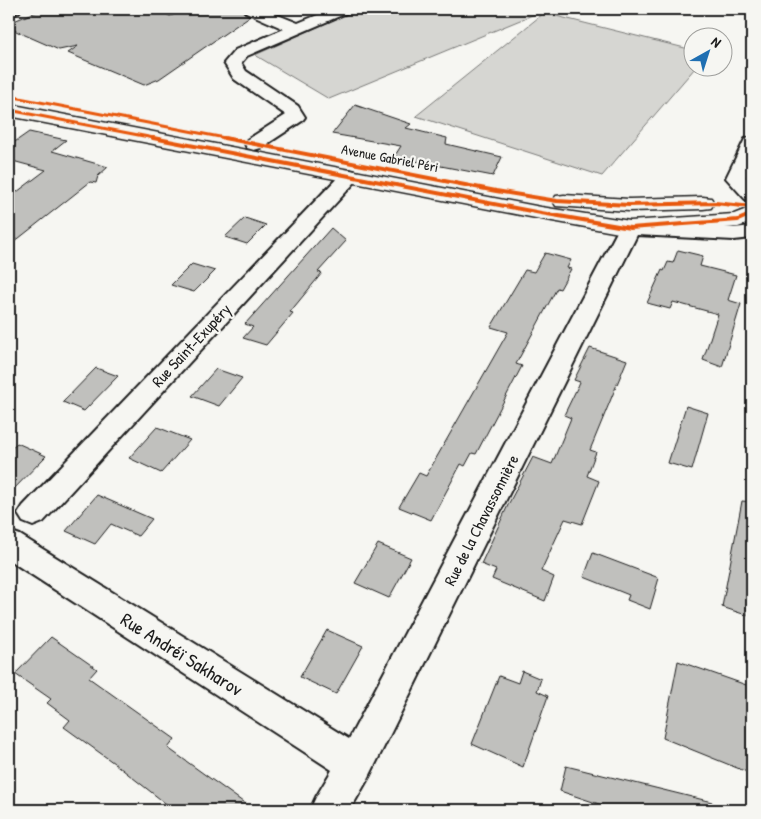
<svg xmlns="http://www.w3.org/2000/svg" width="761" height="819" font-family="'Patrick Hand',sans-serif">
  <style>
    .green { fill: #d6d6d2; stroke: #797977 }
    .building { fill: #c0c0bd; stroke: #1c1c1c }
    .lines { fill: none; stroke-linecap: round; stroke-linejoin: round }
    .minor-casing { stroke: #1c1c1c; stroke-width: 4 }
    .primary-casing { stroke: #1c1c1c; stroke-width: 3 }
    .minor { fill: #f6f6f2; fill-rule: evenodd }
    .primary { fill: #f6f6f2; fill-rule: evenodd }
    .cycleway-far1-casing { stroke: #f6f6f2; stroke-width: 5 }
    .cycleway-casing { stroke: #f6f6f2; stroke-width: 6 }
    .cycleway-far1 { stroke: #e8590c; stroke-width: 3 }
    .cycleway { stroke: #e8590c; stroke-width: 4 }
    .labels { text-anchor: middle; stroke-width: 4.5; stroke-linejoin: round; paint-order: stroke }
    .far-street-label { font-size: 14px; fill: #1c1c1c; stroke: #f6f6f2 }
    .street-label { font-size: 16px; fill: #1c1c1c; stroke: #f6f6f2 }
    .near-street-label { font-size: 19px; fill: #1c1c1c; stroke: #f6f6f2 }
  </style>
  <rect width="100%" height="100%" fill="#f6f6f2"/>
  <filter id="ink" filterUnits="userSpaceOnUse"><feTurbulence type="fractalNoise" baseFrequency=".02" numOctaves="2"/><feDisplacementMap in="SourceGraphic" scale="10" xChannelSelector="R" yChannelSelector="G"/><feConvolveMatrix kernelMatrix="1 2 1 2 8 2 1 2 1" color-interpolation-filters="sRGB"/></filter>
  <g filter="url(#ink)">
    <g class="green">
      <path d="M358,9H535L542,11L329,99L255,55Z"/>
      <path d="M544,13L693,50L695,68L602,176L416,116Z"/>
    </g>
    <g class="building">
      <path d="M43,9H154L170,16L190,9H242L244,13L250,16L159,79L144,85L68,53L78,46L59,50L9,28V23Z"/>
      <path d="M355,105L411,124L406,128L447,138L446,144L502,157L493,176L394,157L401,146L332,134Z"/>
      <path d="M29,132L66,140L52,151L108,167L98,176L96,183L90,182L9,246V198L46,170L9,160V146Z"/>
      <path d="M245,218L266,225L247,244L225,237Z"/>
      <path d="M331,228L346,241L318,272L322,273L290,312L293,313L266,345L243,338L253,327L245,324Z"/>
      <path d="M678,250L703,256L700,266L736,275L728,300L741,304L722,367L703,360L718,314L673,302L670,309L647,303L662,270L664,271L668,262L673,263Z"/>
      <path d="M545,253L571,260L567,268L571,269L560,289L557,288L516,364L522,366L476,454L472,453L465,466L461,464L431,520L399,507L419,473L426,476L508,332L491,327L525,270L534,272Z"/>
      <path d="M192,264L215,271L194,292L171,285Z"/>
      <path d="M590,348L627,360L590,450L596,452L587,476L599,481L582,524L565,519L541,571L554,577L545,601L492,579L496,570L481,564L509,503L533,457L552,464L571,418L564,415L580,382L574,380Z"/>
      <path d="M96,368L118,376L84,411L63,402Z"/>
      <path d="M216,369L242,378L219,406L192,396Z"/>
      <path d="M686,406L708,413L692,470L668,463Z"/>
      <path d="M157,427L190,440L161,473L129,458Z"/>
      <path d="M17,443L46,456L9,494V450Z"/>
      <path d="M97,495L152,519L138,536L111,524L95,544L66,531Z"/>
      <path d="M742,501L752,502V617L722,607Z"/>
      <path d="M378,544L411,558L389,598L355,583Z"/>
      <path d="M593,553L659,578L650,609L627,600L629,595L584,577Z"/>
      <path d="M327,630L363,646L336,694L300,677Z"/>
      <path d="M51,637L97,669L89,678L175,739L168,748L254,810H174L114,763L64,727L70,720L47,703L51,699L15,674Z"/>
      <path d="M678,661L752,687V774L663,738Z"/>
      <path d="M522,671L541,679L537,691L548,696L523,767L472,744L499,676L518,683Z"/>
      <path d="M566,766L712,802L711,810H602V805L560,791Z"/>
    </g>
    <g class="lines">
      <g class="minor-casing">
        <g id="minor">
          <path d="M9,9H21L19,12L9,15Z"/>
          <path d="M244,9H263L298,23L332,9H351L349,12L247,56L241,63L246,71L298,106L305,117L302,121L261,148L254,150L247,148L245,144L247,140L286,115L234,79L224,63L235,50L284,29L246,12Z"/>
          <path d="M752,137V164L746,177L752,184V201L745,199L726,178L743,143L745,139Z"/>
          <path d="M350,170L357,172L360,176L357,180L43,522L33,526L23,522L18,514L23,506L343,172Z"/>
          <path d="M630,222L734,228L752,226V238L734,240L637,235L369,777L350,810H310L316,797L332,770L9,560V531L20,535L349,739L619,228L623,224Z"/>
        </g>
      </g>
      <g class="primary-casing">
        <g id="primary">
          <path d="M9,104L541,207L630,221L734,214L752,207V222L738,227L630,235L541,219L9,116Z"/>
          <path d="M564,195L629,199L703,197L711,198L714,203L711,208L703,209L629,211L556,206L553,201L556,196Z"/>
        </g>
      </g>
      <use href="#minor" class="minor"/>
      <use href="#primary" class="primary"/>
      <g class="cycleway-far1-casing">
        <g id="cycleway-far1">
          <path d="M9,96L230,139"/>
          <path d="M9,110L159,139"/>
        </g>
      </g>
      <g class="cycleway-casing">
        <g id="cycleway">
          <path d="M153,138L541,213L630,228L738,220L752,214"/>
          <path d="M224,138L496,191L557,201L629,205L715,203L752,207"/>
        </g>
      </g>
      <use href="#cycleway-far1" class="cycleway-far1"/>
      <use href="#cycleway" class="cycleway"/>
    </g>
  </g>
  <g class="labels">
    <g class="far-street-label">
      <text transform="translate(390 158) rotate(11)" y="5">Avenue Gabriel Péri</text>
    </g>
    <g class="street-label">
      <text transform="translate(191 345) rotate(-47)" y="6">Rue Saint-Exupéry</text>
      <text transform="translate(481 520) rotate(-63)" y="6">Rue de la Chavassonnière</text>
    </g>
    <g class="near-street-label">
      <text transform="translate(182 654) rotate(32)" y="7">Rue Andréï Sakharov</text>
    </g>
  </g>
  <rect width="761" height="819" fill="none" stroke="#f6f6f2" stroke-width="30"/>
  <rect x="15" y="15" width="731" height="789" fill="none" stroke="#1c1c1c" stroke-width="2" filter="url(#ink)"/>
  <g transform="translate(708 52) rotate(39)"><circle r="24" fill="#f6f6f2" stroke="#9f9f9c"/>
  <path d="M0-4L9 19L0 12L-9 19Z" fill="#1f6fb2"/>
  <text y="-8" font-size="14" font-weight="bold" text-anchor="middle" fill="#1c1c1c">N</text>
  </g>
</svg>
